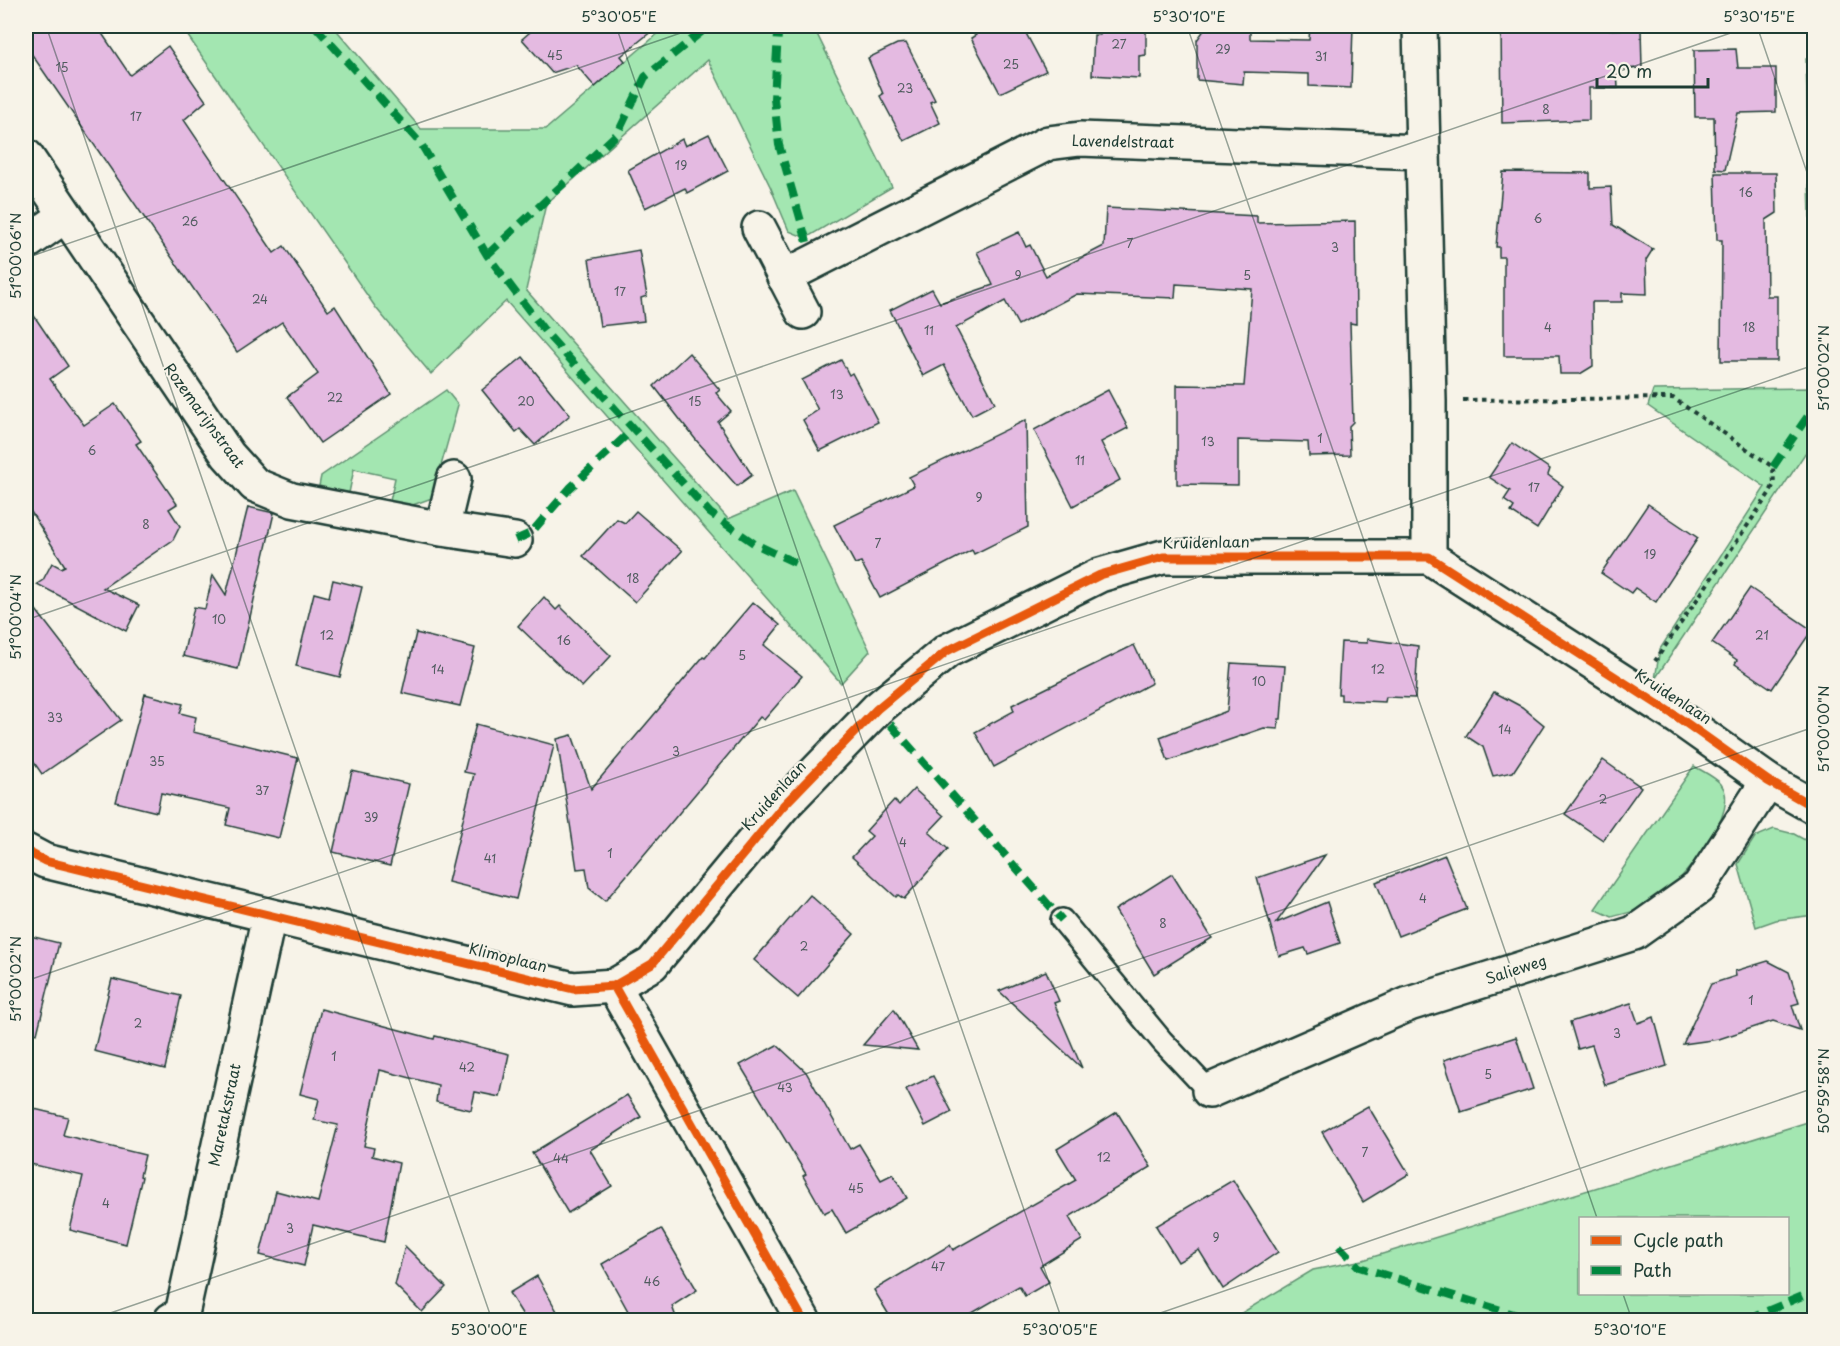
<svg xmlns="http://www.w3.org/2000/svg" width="1840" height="1346" font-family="'Playpen Sans',sans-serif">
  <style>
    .green { fill: #a3e6b1; stroke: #619272; stroke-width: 1.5; fill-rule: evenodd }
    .building { fill: #e4bae1; stroke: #1f3d34; stroke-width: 1.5 }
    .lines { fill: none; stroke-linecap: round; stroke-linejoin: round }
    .service-casing { stroke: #1f3d34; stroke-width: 26 }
    .minor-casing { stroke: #1f3d34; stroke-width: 38 }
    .path { stroke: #1f3d34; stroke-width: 4; stroke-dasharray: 4.5 4.5; stroke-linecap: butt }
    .service { stroke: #f7f3e8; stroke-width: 21 }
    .minor { stroke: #f7f3e8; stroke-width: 33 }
    .quiet { stroke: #00873e; stroke-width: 8; stroke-dasharray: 15 8; stroke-linecap: butt }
    .cycleway-casing { stroke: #f7f3e8; stroke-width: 13 }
    .cycleway { stroke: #e8590c; stroke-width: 9 }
    .ticks { fill: none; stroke: #1f3d34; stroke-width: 1.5; stroke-opacity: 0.45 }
    .labels { text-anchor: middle; stroke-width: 4.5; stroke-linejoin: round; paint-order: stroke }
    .number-label { font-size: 12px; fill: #505c5f }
    .street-label { font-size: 15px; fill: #1f3d34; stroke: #f7f3e8 }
    .neatline { fill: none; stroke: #1f3d34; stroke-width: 2 }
    .ticks-label { font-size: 15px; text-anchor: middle; fill: #1f3d34 }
  </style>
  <rect width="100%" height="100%" fill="#f7f3e8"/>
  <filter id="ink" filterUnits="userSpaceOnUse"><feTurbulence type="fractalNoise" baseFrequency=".0167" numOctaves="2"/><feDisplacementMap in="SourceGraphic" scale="12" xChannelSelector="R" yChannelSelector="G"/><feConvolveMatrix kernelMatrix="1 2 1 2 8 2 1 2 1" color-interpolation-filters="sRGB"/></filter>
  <g filter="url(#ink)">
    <g class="green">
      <path d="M181,26H333L421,129H546L667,26H834L817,34L892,187L806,238L789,231L770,186L708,60L546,204L526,290L728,519L793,491L870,651L841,683L506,301L431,374L376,308Z"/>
      <path d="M1806,59L1814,60V217H1810Z"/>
      <path d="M1814,388V440L1655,679L1660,649L1765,487L1648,406L1653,390Z"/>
      <path d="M446,390L458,405L432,498L410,506L390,501L395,478L354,469L349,493L319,486L321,476Z"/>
      <path d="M1694,766C1702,771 1715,777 1721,784C1743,813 1678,885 1655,902C1645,910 1625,913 1612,917L1595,909Z"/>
      <path d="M1774,829L1794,834L1814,845V915L1776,920L1756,927L1738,864L1755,837Z"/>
      <path d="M1814,1120V1320H1230L1313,1270L1363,1260ZM1580,1218H1788V1294H1580Z"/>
    </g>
    <g class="building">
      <path d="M26,26H97L130,75L168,46L206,101L184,120L274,253L284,246L328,311L335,306L391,394L320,443L287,397L318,374L282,322L237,352L26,46Z"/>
      <path d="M537,26H658L621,56L625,61L595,87L576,65L552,73L522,39Z"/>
      <path d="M971,26H1022L1046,71L1000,93L971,38L976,35Z"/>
      <path d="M1101,26H1146V55L1139,56V78L1092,75L1094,35H1100Z"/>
      <path d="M1207,26H1250V39L1309,40L1310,26H1353L1351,88L1309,86V74L1244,72L1243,84L1197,80V40Z"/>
      <path d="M1501,26H1586V30L1641,29L1642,68L1617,69L1618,88H1589V120L1502,123Z"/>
      <path d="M906,43L935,100L930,102L940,123L904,141L880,96L883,94L868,58L897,44Z"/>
      <path d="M1736,49L1738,68H1776V112L1738,113L1725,170L1715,169L1714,117H1695L1694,50Z"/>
      <path d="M709,134L728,171L687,193L685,188L645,208L628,170L682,139L685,146Z"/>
      <path d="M1503,172L1590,173V188L1611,187L1613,225L1653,249L1646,260L1647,294L1622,293V302H1592L1593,366L1580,374H1560L1559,356H1504V257H1499V247H1496Z"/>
      <path d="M1715,173H1776L1777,213L1766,220L1767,296H1777V361H1721L1722,240H1717Z"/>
      <path d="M1106,208L1257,216V223L1355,221L1356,324L1350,323L1353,422L1349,426L1350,455L1309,456L1308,442L1238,440V485L1177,484V385L1244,386L1252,289L1176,284L1175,298L1077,294L1018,325L1005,301L956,328L995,403L972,415L944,365L923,376L890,310L932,289L940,303L993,285L977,252L1019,232L1026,247L1030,245L1046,276L1104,246Z"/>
      <path d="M639,250L647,296L641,298L644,321L600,326L589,259Z"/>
      <path d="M26,304L68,366L50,379L84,425L115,404L141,441L136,444L177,504L169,509L180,526L173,540L103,588L139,605L126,631L37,584L43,580L52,563L61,568L65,566L26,504Z"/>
      <path d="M689,353L720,390L716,393L731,411L718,422L752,475L737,486L696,440L654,386Z"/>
      <path d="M523,357L570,415L535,445L520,429L516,432L482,390Z"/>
      <path d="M841,360L849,375L852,373L878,422L820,451L803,420L818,410L802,380Z"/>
      <path d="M1108,390L1128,428L1101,442L1120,480L1073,506L1034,430Z"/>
      <path d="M1026,420L1028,527L974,554L972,550L880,598L861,562L855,564L834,525L914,486L909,477Z"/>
      <path d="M1512,443L1550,469L1548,475L1563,486L1537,529L1511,512L1514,507L1504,500L1510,491L1489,477Z"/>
      <path d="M1648,504L1698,538L1656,602L1635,588L1631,593L1601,573Z"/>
      <path d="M248,507L274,513L238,669L183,656L194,607L205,609L213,575L226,595Z"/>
      <path d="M636,511L682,551L635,602L583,556L617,519L625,523Z"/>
      <path d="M333,580L362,587L340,677L296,666L314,593L329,597Z"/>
      <path d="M1750,588L1812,630L1772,689L1735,664L1737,660L1712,643Z"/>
      <path d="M26,597L121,720L42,774L26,751Z"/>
      <path d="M544,597L556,610L560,606L611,656L582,687L518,626Z"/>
      <path d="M753,602L780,625L764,645L802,676L764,720L760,717L605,901L589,888L586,868L577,869L557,739L572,735L591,789L703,657L705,658Z"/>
      <path d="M416,633L475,648L460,706L402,693Z"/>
      <path d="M1367,639L1418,646L1415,698L1386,697L1385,702L1341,700V694H1338L1341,642L1367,643Z"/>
      <path d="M1134,645L1152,683L994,767L975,732L1014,711L1012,705Z"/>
      <path d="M1231,663L1285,666L1281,719H1279L1278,729L1264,728L1168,761L1160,737L1227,711Z"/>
      <path d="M1494,692L1522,707L1544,725L1513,772L1493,776L1483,747L1466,736Z"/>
      <path d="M145,694L183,704L180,713L196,717L193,732L298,758L279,838L226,825L230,808L161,793L157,812L116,802Z"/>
      <path d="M476,724L554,745L516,899L448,882L474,774L464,772Z"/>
      <path d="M1603,760L1641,787L1603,840L1565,814Z"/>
      <path d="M352,771L409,784L390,866L333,852Z"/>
      <path d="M914,789L944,816L929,832L948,849L904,899L898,895L896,897L852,857L872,836L866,831L894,800L899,805Z"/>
      <path d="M1325,855L1276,923L1327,902L1340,943L1308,954L1305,948L1279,956L1257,878Z"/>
      <path d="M1445,855L1467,909L1398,936L1376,882Z"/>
      <path d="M1172,874L1212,938L1154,974L1115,910Z"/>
      <path d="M810,895L854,934L798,998L754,960Z"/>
      <path d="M26,935L59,943L37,1034L26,1032Z"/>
      <path d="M1768,961L1789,972L1799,1003L1792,1005L1800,1030L1773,1021L1719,1039L1683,1044L1711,984L1736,976L1735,971Z"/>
      <path d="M1046,971L1059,1001L1054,1003L1082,1068L999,991Z"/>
      <path d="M112,979L181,996L165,1069L94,1051Z"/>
      <path d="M1631,1003L1638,1023L1654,1017L1667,1066L1605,1085L1592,1045L1578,1049L1570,1022Z"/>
      <path d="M321,1009L434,1039L435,1036L509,1054L500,1097L475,1092L471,1110L436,1102L438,1085L380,1070L364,1146L374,1148L372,1156L399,1163L384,1242L313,1225L304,1266L260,1255L276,1191L318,1202L338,1125L314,1120L319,1099L300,1094Z"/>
      <path d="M894,1009L918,1050L863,1045Z"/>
      <path d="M1516,1037L1533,1089L1461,1112L1444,1060Z"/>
      <path d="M777,1045L806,1072L850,1149L859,1144L881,1180L893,1174L907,1198L846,1233L832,1209L824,1213L803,1176L806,1174L740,1065Z"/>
      <path d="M933,1076L952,1112L925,1126L906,1089Z"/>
      <path d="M627,1095L641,1117L590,1150L612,1186L568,1213L532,1153Z"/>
      <path d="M1368,1106L1409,1174L1363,1202L1322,1132Z"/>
      <path d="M26,1107L68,1117L63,1135L145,1155L140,1176L142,1177L126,1244L70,1230L83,1176L26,1163Z"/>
      <path d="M1117,1112L1151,1167L1069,1217L1082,1240L1040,1266L1049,1282L1025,1296L1019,1286L960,1320H892L874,1290L950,1245L953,1250L1076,1180L1057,1149Z"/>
      <path d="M1233,1180L1278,1252L1223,1289L1199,1250L1178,1262L1156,1226Z"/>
      <path d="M661,1229L697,1290L672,1306L677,1320H633L602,1264Z"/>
      <path d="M405,1246L446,1287L422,1312L395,1285Z"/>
      <path d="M537,1276L562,1320H526L509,1293Z"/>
    </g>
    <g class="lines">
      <g class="service-casing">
        <path id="service" d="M1062,920L1162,1041L1209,1091"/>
      </g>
      <g class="minor-casing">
        <g id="minor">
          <path d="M1420,26L1429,401V557"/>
          <path d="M26,156L228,455L255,485L292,500L442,529L515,540"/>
          <path d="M759,228L803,312"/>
          <path d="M26,243L65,216"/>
          <path d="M784,277L1048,143L1080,139L1422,152"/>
          <path d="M442,529L454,479"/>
          <path d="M26,851L45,861L573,989L614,986L652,964L783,806L877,709L947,651L1100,575L1163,557H1429L1679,718L1768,781L1814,807"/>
          <path d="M614,986L803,1320"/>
          <path d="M1209,1091L1409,1004L1634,933L1699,887L1768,781"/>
          <path d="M171,1320L182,1314L269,916"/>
        </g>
      </g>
      <path class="path" d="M1463,400L1673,398L1773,467L1774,484L1769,494L1655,661"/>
      <use href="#service" class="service"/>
      <use href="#minor" class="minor"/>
      <g class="quiet">
        <path d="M315,26L421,144L487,255L547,334L710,513L755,544L800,565"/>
        <path d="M757,26L778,34"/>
        <path d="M783,26L778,34L774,98L779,145L807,242"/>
        <path d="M487,255L618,133L645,77L709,26"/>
        <path d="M1773,467L1814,407"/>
        <path d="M515,540L531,533L570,488L633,429"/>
        <path d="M890,724L1062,920"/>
        <path d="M1339,1246L1359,1267L1514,1314L1522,1320"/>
        <path d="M1746,1320L1814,1291"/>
      </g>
      <g class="cycleway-casing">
        <g id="cycleway">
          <path d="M26,851L45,861L573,989L614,986L652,964L783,806L877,709L947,651L1100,575L1163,557H1429L1679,718L1768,781L1814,807"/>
          <path d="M614,986L803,1320"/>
        </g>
      </g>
      <use href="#cycleway" class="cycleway"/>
    </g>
  </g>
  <path class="ticks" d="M46,26L492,1320M616,26L1062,1320M1187,26L1597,1218M1757,26L1814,193M26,258L701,26M26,620L1751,26M26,981L1814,365M1623,1294L1632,1320M90,1320L1814,727M1140,1320L1814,1088"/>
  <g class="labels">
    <g class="number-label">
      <text x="1119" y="49">27</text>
      <text x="1223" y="54">29</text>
      <text x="555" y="60">45</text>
      <text x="1321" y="61">31</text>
      <text x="1011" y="69">25</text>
      <text x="62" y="72">15</text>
      <text x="905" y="93">23</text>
      <text x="1546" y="114">8</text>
      <text x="136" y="121">17</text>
      <text x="681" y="170">19</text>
      <text x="1746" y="197">16</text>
      <text x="1538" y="223">6</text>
      <text x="190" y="226">26</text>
      <text x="1130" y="248">7</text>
      <text x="1335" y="252">3</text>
      <text x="1018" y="280">9</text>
      <text x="1247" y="280">5</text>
      <text x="620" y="296">17</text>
      <text x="260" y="304">24</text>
      <text x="1548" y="332">4</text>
      <text x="1749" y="332">18</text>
      <text x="929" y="335">11</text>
      <text x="837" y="399">13</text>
      <text x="335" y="402">22</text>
      <text x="526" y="406">20</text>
      <text x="695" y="406">15</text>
      <text x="1320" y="443">1</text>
      <text x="1208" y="446">13</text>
      <text x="92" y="455">6</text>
      <text x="1080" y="465">11</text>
      <text x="1534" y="492">17</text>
      <text x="979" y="502">9</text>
      <text x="146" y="529">8</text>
      <text x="878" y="548">7</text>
      <text x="1650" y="559">19</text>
      <text x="633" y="583">18</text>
      <text x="219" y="624">10</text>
      <text x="327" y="640">12</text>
      <text x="1762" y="640">21</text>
      <text x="564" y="645">16</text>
      <text x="742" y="660">5</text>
      <text x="438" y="674">14</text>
      <text x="1378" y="674">12</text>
      <text x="1259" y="686">10</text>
      <text x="55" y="722">33</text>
      <text x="1505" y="734">14</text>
      <text x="676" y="756">3</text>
      <text x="157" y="766">35</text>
      <text x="262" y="795">37</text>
      <text x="1603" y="804">2</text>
      <text x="371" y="822">39</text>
      <text x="903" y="847">4</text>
      <text x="610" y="858">1</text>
      <text x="490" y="863">41</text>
      <text x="1423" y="903">4</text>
      <text x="1163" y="928">8</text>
      <text x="804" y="951">2</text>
      <text x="1751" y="1005">1</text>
      <text x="138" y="1028">2</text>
      <text x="1617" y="1038">3</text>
      <text x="334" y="1061">1</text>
      <text x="467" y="1072">42</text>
      <text x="1488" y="1079">5</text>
      <text x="785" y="1092">43</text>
      <text x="1365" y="1157">7</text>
      <text x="1104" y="1162">12</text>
      <text x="561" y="1163">44</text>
      <text x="856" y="1193">45</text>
      <text x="106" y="1208">4</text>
      <text x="290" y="1233">3</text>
      <text x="1216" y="1242">9</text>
      <text x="938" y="1271">47</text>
      <text x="652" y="1286">46</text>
    </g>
    <g class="street-label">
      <text transform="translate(1123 142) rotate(1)" y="5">Lavendelstraat</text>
      <text transform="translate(204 416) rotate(54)" y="5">Rozemarijnstraat</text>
      <text transform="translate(1206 543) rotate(-1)" y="5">Kruidenlaan</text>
      <text transform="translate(1673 697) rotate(33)" y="5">Kruidenlaan</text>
      <text transform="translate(774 796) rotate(-48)" y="5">Kruidenlaan</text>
      <text transform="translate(508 958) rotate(14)" y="5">Klimoplaan</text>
      <text transform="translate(1516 970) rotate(-18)" y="5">Salieweg</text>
      <text transform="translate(225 1115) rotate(-78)" y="5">Maretakstraat</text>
    </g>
  </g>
  <rect width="1840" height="1346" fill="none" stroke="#f7f3e8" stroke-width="66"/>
  <rect x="1579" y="1217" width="210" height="78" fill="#f7f3e8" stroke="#a1aaa0" stroke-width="1.5"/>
  <rect x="1591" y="1236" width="30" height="9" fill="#e8590c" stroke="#a1aaa0" stroke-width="1.5"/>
  <text x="1633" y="1247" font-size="18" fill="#1f3d34">Cycle path</text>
  <rect x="1591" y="1266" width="30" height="9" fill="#00873e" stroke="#a1aaa0" stroke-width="1.5"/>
  <text x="1633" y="1277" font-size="18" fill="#1f3d34">Path</text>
  <path d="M1597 78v9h111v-9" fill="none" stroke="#1f3d34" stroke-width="3"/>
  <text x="1606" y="78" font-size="18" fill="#1f3d34" stroke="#f7f3e8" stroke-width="4.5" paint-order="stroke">20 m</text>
  <rect x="33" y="33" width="1774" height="1280" class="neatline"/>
  <g class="ticks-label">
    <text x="619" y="22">5°30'05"E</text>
    <text x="1189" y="22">5°30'10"E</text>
    <text x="1759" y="22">5°30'15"E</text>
    <text transform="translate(16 256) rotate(-90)" y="5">51°00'06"N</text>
    <text transform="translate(1824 368) rotate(-90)" y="5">51°00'02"N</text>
    <text transform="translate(16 617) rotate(-90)" y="5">51°00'04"N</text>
    <text transform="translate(1824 729) rotate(-90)" y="5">51°00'00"N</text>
    <text transform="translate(16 979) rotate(-90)" y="5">51°00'02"N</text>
    <text transform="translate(1824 1091) rotate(-90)" y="5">50°59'58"N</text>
    <text x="489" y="1335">5°30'00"E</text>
    <text x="1060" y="1335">5°30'05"E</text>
    <text x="1630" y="1335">5°30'10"E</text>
  </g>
</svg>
